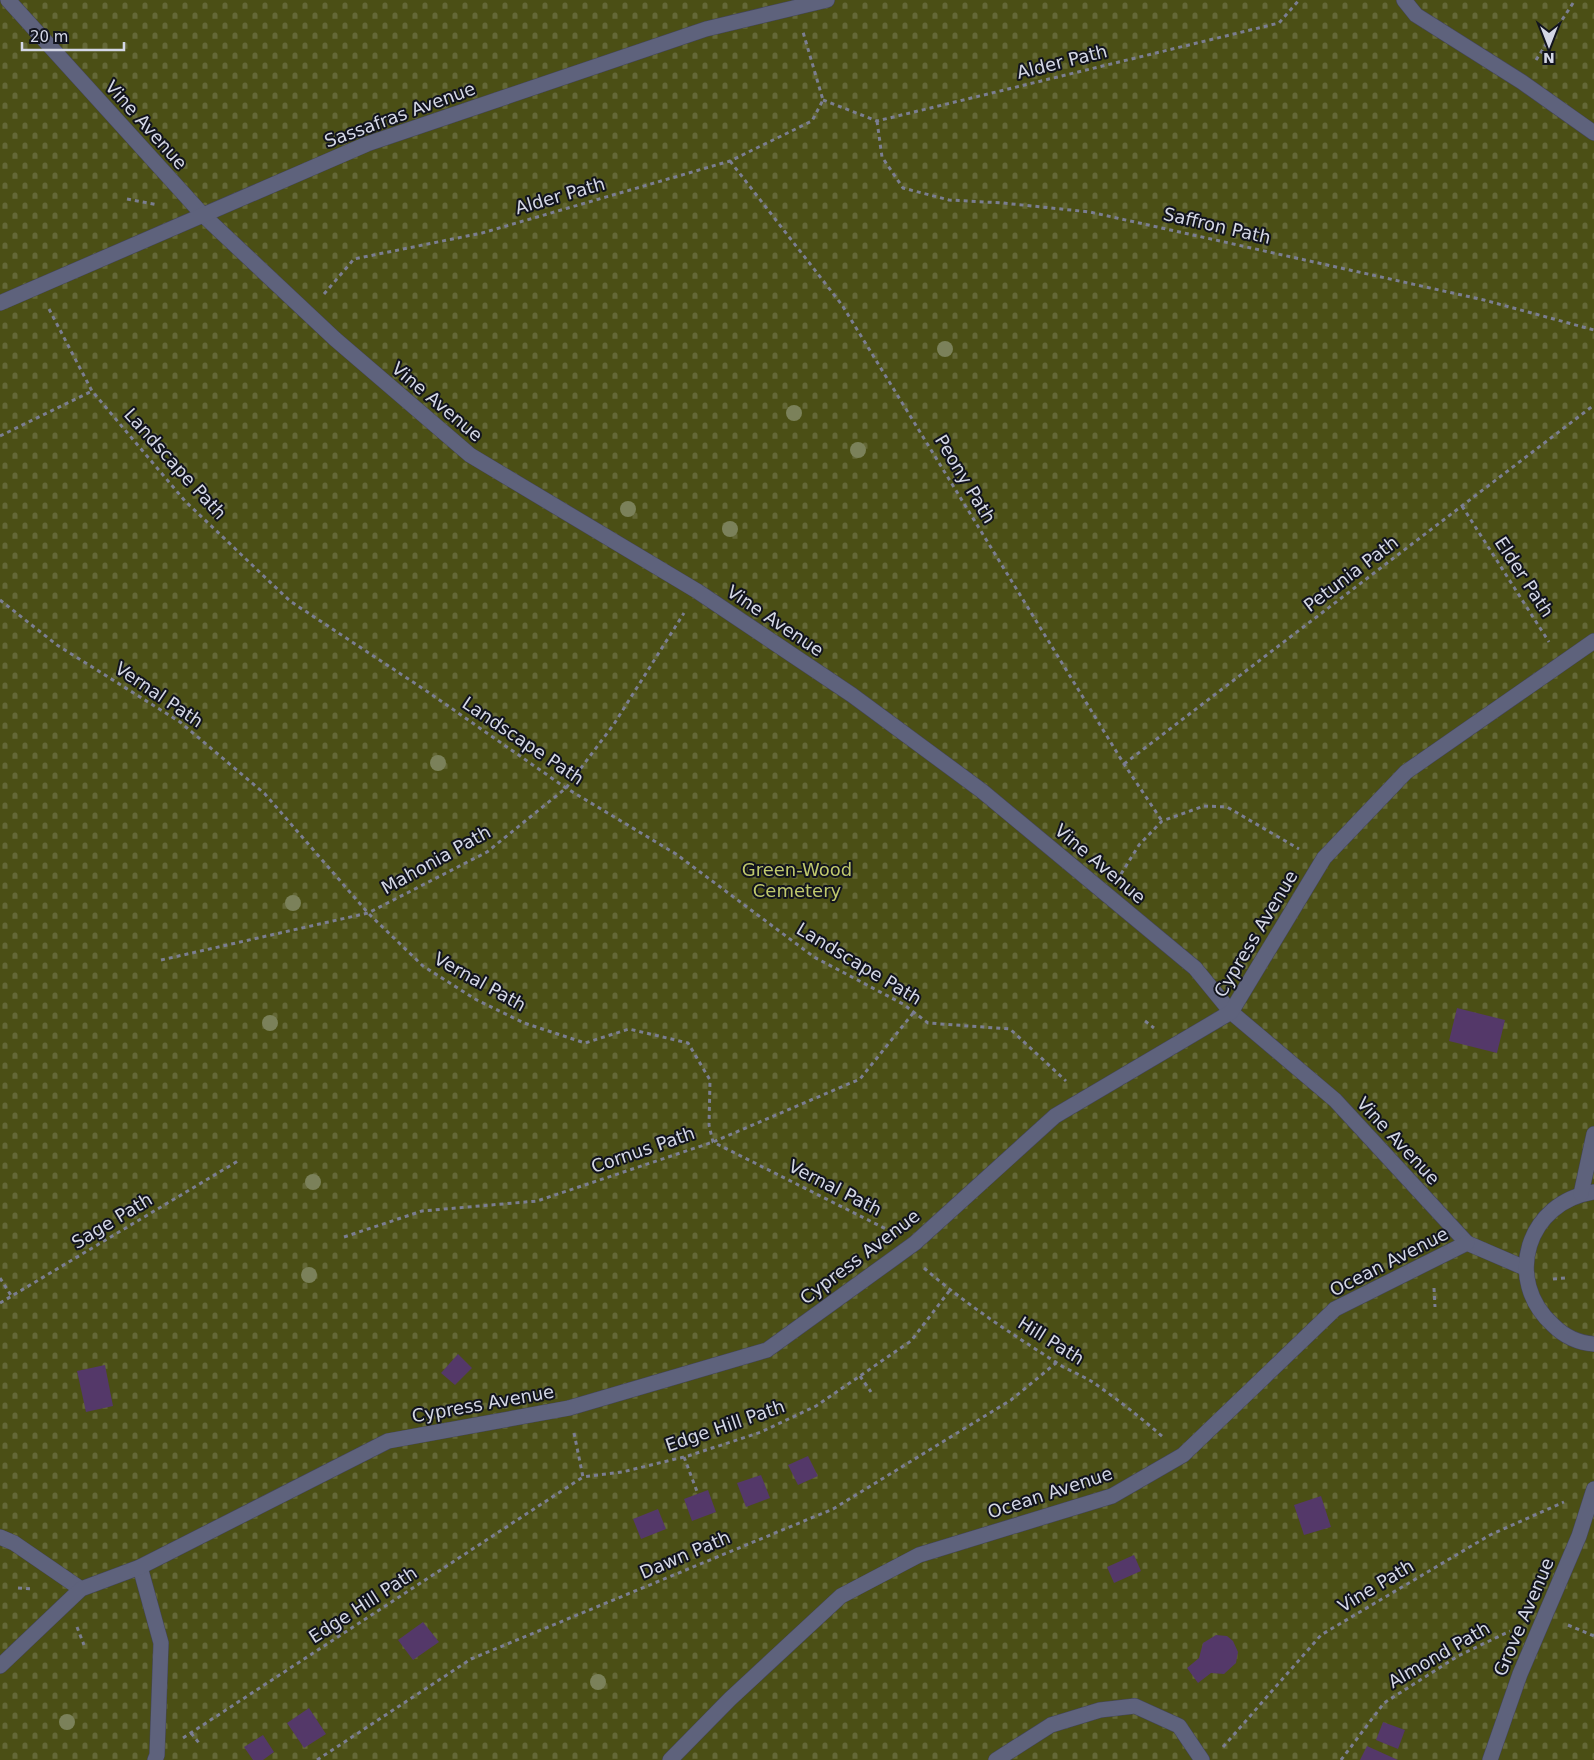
<svg xmlns="http://www.w3.org/2000/svg" width="1594" height="1760" font-family="'DejaVu Sans',sans-serif">
  <style>
    .cemetery { fill: url(#cemetery-stones) }
    .building { fill: #543869 }
    .lines { fill: none; stroke-linecap: round; stroke-linejoin: round }
    .lane-casing { stroke: #434559; stroke-width: 16 }
    .path { stroke: #7b7e91; stroke-width: 3; stroke-dasharray: 4 4; stroke-linecap: butt }
    .lane { stroke: #5e627c; stroke-width: 15 }
    .tree { fill: #7b815a }
    .labels { text-anchor: middle; stroke-width: 4; stroke-linejoin: round; paint-order: stroke }
    .street-label { font-size: 18px; fill: #d4d7e6; stroke: #12141e }
    .park-label { font-size: 18px; fill: #c0c96e; stroke: #12141e }
  </style>
  <defs>
    <pattern id="cemetery-stones" width="16" height="16" patternUnits="userSpaceOnUse" patternTransform="scale(1.25)"><rect width="16" height="16" fill="#4b4f15"/><path d="M2 7V4a2 2 0 0 1 4 0v3zM10 15v-3a2 2 0 0 1 4 0v3z" fill="#646837"/></pattern>
  </defs>
  <rect width="100%" height="100%" fill="#272a41"/>
  <rect class="cemetery" x="0" y="0" width="1594" height="1760"/>
  <g class="building">
    <path d="M1457,1008L1505,1020L1497,1053L1449,1041Z"/>
    <path d="M458,1354L472,1368L455,1385L441,1373Z"/>
    <path d="M105,1365L113,1406L86,1412L77,1371Z"/>
    <path d="M808,1456L818,1476L798,1485L788,1465Z"/>
    <path d="M761,1475L770,1498L746,1507L737,1483Z"/>
    <path d="M708,1490L716,1512L692,1521L684,1499Z"/>
    <path d="M1321,1496L1331,1527L1304,1535L1294,1505Z"/>
    <path d="M658,1509L666,1529L641,1539L633,1519Z"/>
    <path d="M1134,1555L1141,1571L1114,1583L1107,1567Z"/>
    <path d="M423,1622L439,1642L413,1660L398,1640Z"/>
    <path d="M1216,1635L1227,1636L1233,1641L1238,1652L1236,1663L1224,1674L1211,1673L1198,1683L1187,1668L1199,1658L1203,1643Z"/>
    <path d="M309,1708L326,1734L304,1748L287,1723Z"/>
    <path d="M1383,1722L1405,1730L1398,1749L1376,1740Z"/>
    <path d="M263,1735L274,1752L263,1760H253L244,1747Z"/>
    <path d="M1367,1746L1398,1760H1360Z"/>
  </g>
  <g class="lines">
    <g class="lane-casing">
      <g id="lane">
        <path d="M8,0L203,215L335,339L470,455L697,591L852,695L982,791L1195,968L1231,1012L1335,1100L1467,1243L1525,1268"/>
        <path d="M1404,0L1416,15L1522,82L1594,133"/>
        <path d="M0,303L367,144L706,29L827,0"/>
        <path d="M1594,1192C1527,1202 1503,1280 1553,1325C1564,1336 1579,1343 1594,1344"/>
        <path d="M1581,1194L1594,1134"/>
        <path d="M0,1537L14,1543L81,1589"/>
        <path d="M140,1567L161,1643L157,1755L155,1760"/>
        <path d="M0,1666L81,1589L140,1567L388,1441L569,1408L767,1350L915,1243L1055,1116L1231,1012L1324,858L1406,772L1594,641"/>
        <path d="M670,1760L730,1699L841,1596L919,1555L1112,1496L1183,1455L1335,1309L1467,1243"/>
        <path d="M996,1760L1051,1725L1100,1710L1135,1706L1179,1726L1202,1760"/>
        <path d="M1490,1760L1520,1674L1579,1536L1594,1489"/>
      </g>
    </g>
    <g class="path">
      <path d="M1536,60L1575,0"/>
      <path d="M823,100L877,121L1279,23L1299,0"/>
      <path d="M877,121L882,157L903,188L949,200L1003,203L1090,212L1484,300L1594,330"/>
      <path d="M730,161L842,305L1124,764L1162,821"/>
      <path d="M127,199L158,205"/>
      <path d="M324,294L354,259L482,233L730,161L812,121L823,100L803,32"/>
      <path d="M49,309L92,391L185,501L290,601L428,692L566,788L676,854L814,957L903,1004L928,1023L1010,1029L1066,1081"/>
      <path d="M0,436L92,391"/>
      <path d="M1462,506L1549,642"/>
      <path d="M0,600L57,645L180,722L265,794L368,913L423,966L475,999L524,1023L585,1043L629,1029L688,1043L710,1080L709,1125L713,1142L888,1230"/>
      <path d="M1124,764L1594,405"/>
      <path d="M1121,874L1139,845L1162,821L1204,806L1227,807L1299,849"/>
      <path d="M161,960L368,913L487,852L566,788L614,724L684,613"/>
      <path d="M1145,1021L1154,1028"/>
      <path d="M344,1237L422,1211L537,1201L713,1142L860,1079L914,1012"/>
      <path d="M924,1268C964,1303 1009,1332 1054,1361C1065,1369 1079,1374 1091,1381C1116,1398 1140,1417 1163,1437"/>
      <path d="M0,1278L12,1297"/>
      <path d="M1553,1279L1565,1278"/>
      <path d="M1434,1288L1435,1307"/>
      <path d="M0,1303L238,1161"/>
      <path d="M860,1376L871,1392"/>
      <path d="M574,1433L583,1477L622,1472L688,1456L761,1432L816,1406L911,1341L950,1290"/>
      <path d="M684,1457L698,1494"/>
      <path d="M18,1588L33,1589"/>
      <path d="M1568,1625L1594,1636"/>
      <path d="M77,1627L84,1645"/>
      <path d="M191,1733L199,1743"/>
      <path d="M183,1738L583,1477"/>
      <path d="M1223,1747L1321,1635L1490,1535L1564,1502"/>
      <path d="M317,1760L471,1659L833,1509L1011,1400L1056,1363"/>
      <path d="M1341,1760L1384,1703L1458,1656L1510,1631"/>
    </g>
    <use href="#lane" class="lane"/>
  </g>
  <g class="tree">
    <circle cx="945" cy="349" r="8"/>
    <circle cx="794" cy="413" r="8"/>
    <circle cx="858" cy="450" r="8"/>
    <circle cx="628" cy="509" r="8"/>
    <circle cx="730" cy="529" r="8"/>
    <circle cx="438" cy="763" r="8"/>
    <circle cx="293" cy="903" r="8"/>
    <circle cx="270" cy="1023" r="8"/>
    <circle cx="313" cy="1182" r="8"/>
    <circle cx="309" cy="1275" r="8"/>
    <circle cx="598" cy="1682" r="8"/>
    <circle cx="67" cy="1722" r="8"/>
  </g>
  <g class="labels">
    <g class="street-label">
      <text transform="translate(1062 62) rotate(-14)" y="6">Alder Path</text>
      <text transform="translate(400 115) rotate(-20)" y="6">Sassafras Avenue</text>
      <text transform="translate(146 125) rotate(48)" y="6">Vine Avenue</text>
      <text transform="translate(560 196) rotate(-16)" y="6">Alder Path</text>
      <text transform="translate(1217 226) rotate(13)" y="6">Saffron Path</text>
      <text transform="translate(437 402) rotate(40)" y="6">Vine Avenue</text>
      <text transform="translate(175 464) rotate(48)" y="6">Landscape Path</text>
      <text transform="translate(965 479) rotate(59)" y="6">Peony Path</text>
      <text transform="translate(1351 574) rotate(-37)" y="6">Petunia Path</text>
      <text transform="translate(1524 577) rotate(57)" y="6">Elder Path</text>
      <text transform="translate(775 621) rotate(34)" y="6">Vine Avenue</text>
      <text transform="translate(159 695) rotate(34)" y="6">Vernal Path</text>
      <text transform="translate(523 741) rotate(34)" y="6">Landscape Path</text>
      <text transform="translate(436 860) rotate(-29)" y="6">Mahonia Path</text>
      <text transform="translate(1100 864) rotate(40)" y="6">Vine Avenue</text>
      <text transform="translate(1256 934) rotate(-59)" y="6">Cypress Avenue</text>
      <text transform="translate(859 964) rotate(31)" y="6">Landscape Path</text>
      <text transform="translate(480 982) rotate(29)" y="6">Vernal Path</text>
      <text transform="translate(1398 1141) rotate(47)" y="6">Vine Avenue</text>
      <text transform="translate(643 1150) rotate(-19)" y="6">Cornus Path</text>
      <text transform="translate(835 1188) rotate(27)" y="6">Vernal Path</text>
      <text transform="translate(112 1221) rotate(-31)" y="6">Sage Path</text>
      <text transform="translate(860 1257) rotate(-37)" y="6">Cypress Avenue</text>
      <text transform="translate(1389 1262) rotate(-27)" y="6">Ocean Avenue</text>
      <text transform="translate(1051 1341) rotate(32)" y="6">Hill Path</text>
      <text transform="translate(483 1404) rotate(-10)" y="6">Cypress Avenue</text>
      <text transform="translate(725 1426) rotate(-19)" y="6">Edge Hill Path</text>
      <text transform="translate(1050 1493) rotate(-18)" y="6">Ocean Avenue</text>
      <text transform="translate(685 1555) rotate(-23)" y="6">Dawn Path</text>
      <text transform="translate(1376 1586) rotate(-31)" y="6">Vine Path</text>
      <text transform="translate(363 1605) rotate(-33)" y="6">Edge Hill Path</text>
      <text transform="translate(1524 1617) rotate(-67)" y="6">Grove Avenue</text>
      <text transform="translate(1439 1655) rotate(-30)" y="6">Almond Path</text>
    </g>
    <g class="park-label">
      <text x="797" y="876">Green-Wood<tspan x="797" dy="21">Cemetery</tspan></text>
    </g>
  </g>
  <g transform="translate(1549 45) rotate(180)" stroke="#12141e" stroke-width="4" paint-order="stroke">
  <path d="M0-4L9 19L0 12L-9 19Z" fill="#d4d7e6"/>
  <text y="-8" font-size="14" font-weight="bold" text-anchor="middle" fill="#d4d7e6">N</text>
  </g>
  <path d="M22 42v8h102v-8" fill="none" stroke="#d4d7e6" stroke-width="2.5"/>
  <text x="30" y="42" font-size="15" fill="#d4d7e6" stroke="#12141e" stroke-width="4" paint-order="stroke">20 m</text>
</svg>
